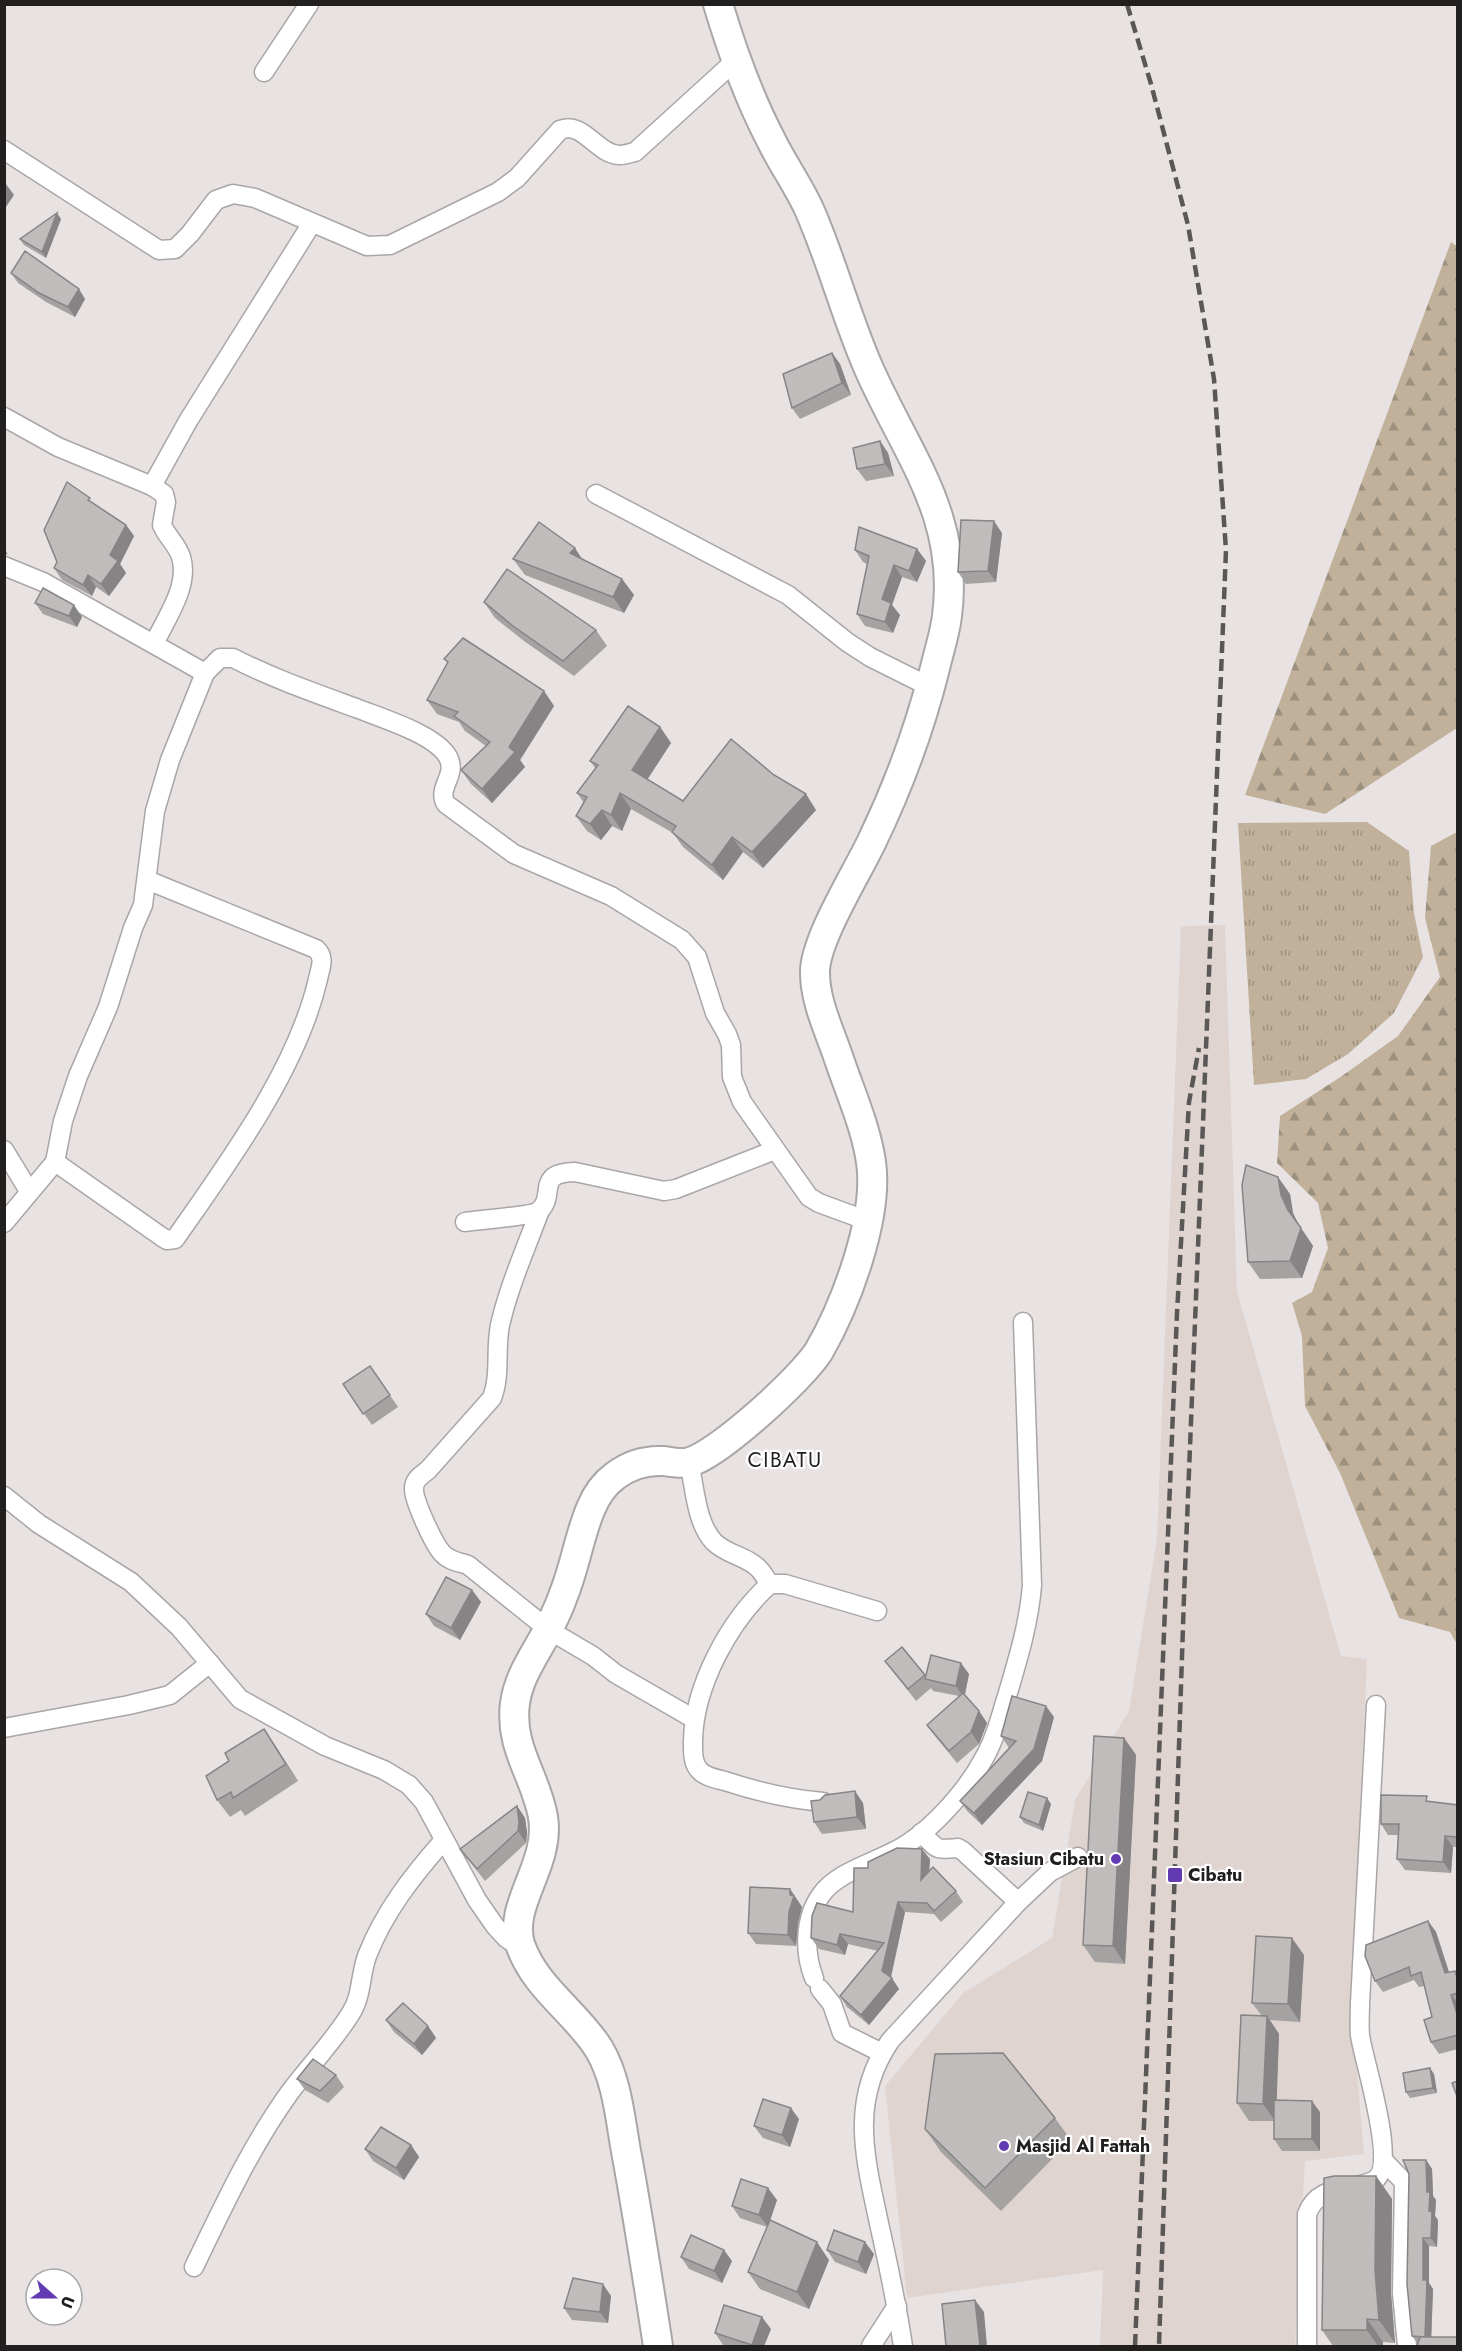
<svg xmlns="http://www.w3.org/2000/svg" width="1462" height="2351" font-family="Jost,sans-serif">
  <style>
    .built { fill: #e0d4d0 }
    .grass { fill: url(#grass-tufts) }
    .forest { fill: url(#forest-firs) }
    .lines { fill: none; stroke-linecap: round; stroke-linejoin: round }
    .street-casing { stroke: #aaa6a5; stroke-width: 21 }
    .primary-casing { stroke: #aaa6a5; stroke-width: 32 }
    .street { stroke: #fff; stroke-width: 18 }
    .primary { stroke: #fff; stroke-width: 28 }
    .rail { stroke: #5a5857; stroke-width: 4.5; stroke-dasharray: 12 6; stroke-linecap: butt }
    .wall { fill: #a5a2a2 }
    .shaded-wall { fill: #868484 }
    .building { fill: #c0bcbc; stroke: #868484; stroke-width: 1.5 }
    .poi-dot { fill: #623bb3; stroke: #fff; stroke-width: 2 }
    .labels { text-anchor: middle; stroke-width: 4.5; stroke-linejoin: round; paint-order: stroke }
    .poi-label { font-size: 18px; font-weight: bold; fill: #21201f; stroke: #fff; text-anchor: start }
    .quarter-label { font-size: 21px; letter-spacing: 1.5px; fill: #21201f; stroke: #fff }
  </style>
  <defs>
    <pattern id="grass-tufts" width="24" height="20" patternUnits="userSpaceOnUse" patternTransform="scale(1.5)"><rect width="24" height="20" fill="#c1b19b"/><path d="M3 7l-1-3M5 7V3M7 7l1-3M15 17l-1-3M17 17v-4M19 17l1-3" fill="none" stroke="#9c907e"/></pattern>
    <pattern id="forest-firs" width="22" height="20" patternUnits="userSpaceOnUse" patternTransform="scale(1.5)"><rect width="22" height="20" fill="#c1b19b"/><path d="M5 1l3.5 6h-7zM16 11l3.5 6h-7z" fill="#9c907e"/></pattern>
  </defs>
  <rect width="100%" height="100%" fill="#e8e3e2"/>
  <path class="built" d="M1225,925L1237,1291L1341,1656L1367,1659L1351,2000L1364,2154L1305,2161L1295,2346H1100L1103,2270L907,2298L885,2086L963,1993L1052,1938L1075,1800L1129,1711L1157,1538L1181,926Z"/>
  <path class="grass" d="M1367,822L1409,851L1414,913L1423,957L1394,1013L1348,1054L1306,1079L1254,1085L1238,823Z"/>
  <g class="forest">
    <path d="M1451,242L1458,247L1457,728L1325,814L1245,795Z"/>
    <path d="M1457,832V1644L1450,1632L1399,1618L1340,1473L1305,1406L1302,1336L1292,1303L1312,1292L1328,1248L1318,1203L1277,1163L1280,1116L1342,1076L1398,1036L1440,977L1425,918L1431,846Z"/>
  </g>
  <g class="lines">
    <g class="street-casing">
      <g id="street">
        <path d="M264,72L309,4"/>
        <path d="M4,150L159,250L175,249L190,234L216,200L233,194L255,198L367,246L390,245L498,192L517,178L560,130C583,120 597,155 620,155C625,155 630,153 635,152L735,61"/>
        <path d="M4,417L58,447L152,486L164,494L166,502L162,525C167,537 177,544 181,557C190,586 166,618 154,644"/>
        <path d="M152,486L188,421L312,223"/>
        <path d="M596,494L788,595L847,642L870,657L930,687"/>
        <path d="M4,566L43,582L205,673"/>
        <path d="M4,1150L29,1191"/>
        <path d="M55,1162L162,1237L167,1240L175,1239C228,1163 297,1070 318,979C320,968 326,958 316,949L147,880"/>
        <path d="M540,1210C526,1248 509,1286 500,1325C495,1349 501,1375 492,1398L428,1470C422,1475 414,1479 414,1488C413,1500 434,1544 442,1553C449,1561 459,1562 468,1565L549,1630L593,1656L616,1674L694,1719"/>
        <path d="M465,1222C477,1220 532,1216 539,1211C557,1195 534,1173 575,1172L664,1191L676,1189L775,1150"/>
        <path d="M4,1223L55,1162L63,1121L78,1076L108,1007L133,928L143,905L155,811L170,760L205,673L220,658H233C272,678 315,693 356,708C381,718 435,734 448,757C458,775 436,788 446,804L514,854L611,896L682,940L697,957L715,1013L727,1034L731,1045L732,1077L742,1102L809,1197L819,1203L868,1221"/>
        <path d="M689,1462C695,1488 696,1523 714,1542C727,1555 747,1556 759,1569C763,1573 766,1579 770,1584"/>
        <path d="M4,1496L39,1524L131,1582L179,1627L240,1699L325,1746L384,1770L409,1785L424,1802L477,1900L495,1926L506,1938L521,1948"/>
        <path d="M4,1728L129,1705L170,1695L210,1663"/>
        <path d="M823,1802C789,1799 758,1792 725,1781C717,1779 706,1777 700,1771C692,1763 693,1751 693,1741C694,1686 729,1621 770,1584H785L877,1611"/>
        <path d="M921,1833C939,1850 934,1850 958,1848L963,1851L1018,1902"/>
        <path d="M814,1978C804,1953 804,1918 821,1895C838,1870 882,1861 907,1844C935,1826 967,1790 983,1760C995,1740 1000,1718 1007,1696C1018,1659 1029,1623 1032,1585L1023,1322"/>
        <path d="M820,1989L832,2004L842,2033L882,2053"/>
        <path d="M1383,2160L1404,2182L1402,2293L1407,2346"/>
        <path d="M194,2267C223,2207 251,2146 290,2092C310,2065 334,2041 351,2013C362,1996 360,1975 367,1956C384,1912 413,1875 444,1840"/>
        <path d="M871,2346L897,2306"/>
        <path d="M903,2346C897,2307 889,2268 880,2228C866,2161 848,2103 890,2041L1018,1902L1050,1872L1078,1857"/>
        <path d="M1307,2346V2214C1318,2184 1348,2192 1373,2181C1400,2169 1363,2060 1360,2035C1359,2025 1360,2014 1360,2003L1376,1705"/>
      </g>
    </g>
    <g class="primary-casing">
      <path id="primary" d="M658,2346C648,2281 638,2216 626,2151C620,2118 617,2079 599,2049C577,2013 534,1987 520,1944C508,1904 551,1864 543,1817C536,1776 509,1748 515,1703C519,1676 534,1656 547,1632C553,1620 559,1608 563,1596C575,1567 579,1536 591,1508C596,1496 604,1484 615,1476C629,1465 645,1460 664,1461C670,1462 684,1464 690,1462C720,1453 802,1378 819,1351C846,1304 879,1217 871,1162C866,1128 851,1094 840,1062C831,1034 815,1003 815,973C814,941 857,873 872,841C899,785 920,728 935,668C939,651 945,633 947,616C960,516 907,455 869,369C846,317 832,261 809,209C798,185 782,163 771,140C748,96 732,51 718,4"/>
    </g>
    <use href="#street" class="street"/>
    <use href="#primary" class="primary"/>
    <g class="rail">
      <path d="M1127,4L1151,84L1188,225L1214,379L1226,550L1184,1596L1159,2346"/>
      <path d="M1135,2346L1177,1313L1189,1102L1199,1048"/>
    </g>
  </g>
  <g class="wall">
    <path d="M61,219L46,258L24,245L20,239Z"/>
    <path d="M11,273L85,299L75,317L46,302L18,283Z"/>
    <path d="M832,353L840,364L851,395L800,419L792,408Z"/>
    <path d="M880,441L888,453L894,476L866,481L857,469Z"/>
    <path d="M95,504L126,525L134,536L120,564L126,573L109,596L96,587L92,596L62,580L54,568Z"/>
    <path d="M1002,533L996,582L966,584L958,572Z"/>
    <path d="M4,548L8,554L4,555Z"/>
    <path d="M917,549L926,561L917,582L902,577L892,605L900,615L893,633L865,626L857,614L867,564L863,562L855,550Z"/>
    <path d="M513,559L622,579L634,595L624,613L525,575Z"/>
    <path d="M484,602L596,630L607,646L574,676L524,641L495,618Z"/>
    <path d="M35,603L82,617L77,627L43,614Z"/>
    <path d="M444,659L544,691L554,706L520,760L525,767L492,803L471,784L461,770L486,746L465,731L459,722L437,714L427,700L448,663Z"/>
    <path d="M660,727L671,743L647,780L683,801L816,810L763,868L743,852L723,880L683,847L673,833L631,809L622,831L612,826L601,840L587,831L576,816L584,803L577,793L596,769L590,761Z"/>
    <path d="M1290,1194L1293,1213L1299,1225L1313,1246L1302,1278L1260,1279L1248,1262Z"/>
    <path d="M370,1366L398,1407L372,1425L343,1384Z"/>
    <path d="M472,1590L481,1602L460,1640L434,1626L426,1614Z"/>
    <path d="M902,1647L926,1677L969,1674L965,1695L979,1711L987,1723L979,1744L957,1763L935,1736L927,1725L959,1696L933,1691L931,1688L916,1701L885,1661Z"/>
    <path d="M1054,1717L1042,1761L982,1825L968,1812L960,1801L1009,1748L1001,1736Z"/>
    <path d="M264,1729L298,1781L245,1816L241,1810L230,1817L217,1800L229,1761Z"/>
    <path d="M1124,1738L1136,1755L1125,1964L1095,1962L1083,1945Z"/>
    <path d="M820,1800L863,1803L866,1829L822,1834L814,1822Z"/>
    <path d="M1431,1802L1458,1805V1847H1453L1451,1873L1405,1870L1397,1859L1399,1835H1388L1381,1824Z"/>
    <path d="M1051,1804L1043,1831L1024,1823L1020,1817Z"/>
    <path d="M517,1806L525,1818L527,1833L526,1843L485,1881L460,1849Z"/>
    <path d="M930,1859L929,1871L956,1891L963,1902L941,1922L934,1914L905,1912L891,1978L899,1989L869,2025L847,2007L840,1996L878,1951L848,1944L845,1955L819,1949L811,1938L853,1912L868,1868Z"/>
    <path d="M790,1889L802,1907L798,1923L796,1946L756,1944L748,1933Z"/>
    <path d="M1428,1921L1436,1932L1449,1972L1455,1971L1458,1974V2049L1439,2054L1431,2042L1432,2017L1424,1986L1419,1987L1414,1980L1383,1992L1375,1981Z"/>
    <path d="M1304,1955L1300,2022L1270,2020L1279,2034L1276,2100L1320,2112V2151H1282L1274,2139V2121H1249L1237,2103L1262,2016L1252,2003Z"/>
    <path d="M386,2020L428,2026L436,2038L422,2055L394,2032Z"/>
    <path d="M1434,2074L1437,2093L1410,2098L1406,2092Z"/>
    <path d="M336,2075L344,2087L328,2103L305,2090L297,2079Z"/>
    <path d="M1055,2118L1071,2140L1001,2211L941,2152L925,2129Z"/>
    <path d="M799,2119L790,2147L763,2138L754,2126Z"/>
    <path d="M411,2145L419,2157L404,2180L373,2161L365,2149Z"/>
    <path d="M1426,2160L1432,2169L1433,2196L1436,2200L1435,2216L1438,2220L1437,2247L1429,2246V2283L1433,2289L1431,2337L1418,2344L1412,2336Z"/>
    <path d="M1376,2176L1392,2199L1391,2293L1395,2343L1383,2342V2346H1333L1322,2330Z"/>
    <path d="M777,2200L770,2220L829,2260L809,2309L760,2289L748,2272L767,2227L740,2218L732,2206Z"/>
    <path d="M827,2250L874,2254L866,2274L835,2262Z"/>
    <path d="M681,2257L732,2261L722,2283L689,2269Z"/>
    <path d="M611,2296L608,2323L572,2320L564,2308Z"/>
    <path d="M771,2329L764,2346H729L723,2345L715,2333Z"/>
  </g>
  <g class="shaded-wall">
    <path d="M6,184L14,195L4,210V186Z"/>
    <path d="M57,213L61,219L46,258L42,252Z"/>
    <path d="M79,289L85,299L75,317L68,307Z"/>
    <path d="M832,353L840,364L851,395L842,383Z"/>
    <path d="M880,441L888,453L894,476L885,464Z"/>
    <path d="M994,521L1002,533L996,582L988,571Z"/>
    <path d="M126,525L134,536L120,564L126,573L109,596L101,584L110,555Z"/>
    <path d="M575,548L586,565L570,553Z"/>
    <path d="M917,549L926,561L917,582L909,571Z"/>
    <path d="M894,565L902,577L892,605L900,615L893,633L885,622L882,599Z"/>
    <path d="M88,575L96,587L92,596L83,585Z"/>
    <path d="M622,579L634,595L624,613L613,597Z"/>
    <path d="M74,605L82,617L77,627L69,616Z"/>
    <path d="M544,691L554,706L520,760L525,767L492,803L482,789Z"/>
    <path d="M660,727L671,743L643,786L632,770Z"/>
    <path d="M620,793L631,809L622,831L611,815Z"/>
    <path d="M806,794L816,810L763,868L752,852Z"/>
    <path d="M602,810L612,826L601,840L590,824Z"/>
    <path d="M732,837L743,852L723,880L712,865Z"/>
    <path d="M1278,1177L1290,1194L1293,1213L1300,1228L1288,1210L1281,1195Z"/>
    <path d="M1301,1228L1313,1246L1302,1278L1290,1261Z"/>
    <path d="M472,1590L481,1602L460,1640L451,1628Z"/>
    <path d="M961,1663L969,1674L964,1698L956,1686Z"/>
    <path d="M1046,1706L1054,1717L1042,1761L982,1825L974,1813Z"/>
    <path d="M979,1711L987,1723L979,1744L971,1732Z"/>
    <path d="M264,1729L276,1747L298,1781L286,1764Z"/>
    <path d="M1124,1738L1136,1755L1125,1964L1113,1946Z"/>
    <path d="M855,1791L863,1803L866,1829L857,1817Z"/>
    <path d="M1047,1798L1051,1804L1043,1831L1039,1825Z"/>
    <path d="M517,1806L525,1818L527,1833L526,1843L518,1831Z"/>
    <path d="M1445,1836L1453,1847L1451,1873L1443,1862Z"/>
    <path d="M922,1849L930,1859L928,1890L921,1880Z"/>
    <path d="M790,1889L802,1907L798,1923L796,1946L788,1935Z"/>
    <path d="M898,1902L905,1912L890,1980L892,1978L899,1989L869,2025L861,2015L882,1971Z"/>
    <path d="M1428,1921L1436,1932L1453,1985L1445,1973Z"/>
    <path d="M840,1934L848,1944L845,1955L837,1945Z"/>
    <path d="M1292,1938L1304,1955L1300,2022L1288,2004Z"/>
    <path d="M1451,1995L1458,2004V2017Z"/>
    <path d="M1267,2016L1279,2034L1276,2122L1263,2104Z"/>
    <path d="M428,2026L436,2038L422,2055L414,2044Z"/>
    <path d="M1430,2068L1434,2074L1437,2093L1433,2088Z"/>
    <path d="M1312,2101L1320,2112V2151L1312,2139Z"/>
    <path d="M791,2108L799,2119L790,2147L782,2135Z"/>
    <path d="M411,2145L419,2157L404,2180L396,2168Z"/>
    <path d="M1426,2160L1432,2169L1433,2196L1436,2200L1435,2216L1438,2220L1437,2247L1431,2238L1427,2192Z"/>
    <path d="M1376,2176L1392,2199L1391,2293L1395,2343L1379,2320L1375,2270Z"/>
    <path d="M768,2188L777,2200L768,2227L759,2215Z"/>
    <path d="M1423,2238L1429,2246V2283L1433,2289L1431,2346L1425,2338L1423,2280Z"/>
    <path d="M817,2242L829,2260L809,2309L797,2292Z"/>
    <path d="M865,2242L874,2254L866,2274L858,2262Z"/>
    <path d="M724,2250L732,2261L722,2283L714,2271Z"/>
    <path d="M603,2284L611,2296L608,2323L600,2312Z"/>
    <path d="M975,2300L984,2312L987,2346H980Z"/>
    <path d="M762,2317L771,2329L764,2346H753L752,2345Z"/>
    <path d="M1367,2319L1383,2342V2346H1378L1367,2330Z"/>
  </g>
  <g class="building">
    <path d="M57,213L42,252L20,239Z"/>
    <path d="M25,251L79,289L68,307L39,293L11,273Z"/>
    <path d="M832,353L842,383L792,408L783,374Z"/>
    <path d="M880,441L885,464L857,469L853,448Z"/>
    <path d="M67,482L90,498L88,500L126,525L110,555L118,561L101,584L88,575L83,585L54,568L57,562L44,530Z"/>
    <path d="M961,520L994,521L988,571L958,572Z"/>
    <path d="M539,522L575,548L570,553L622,579L613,597L513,559Z"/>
    <path d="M859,527L917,549L909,571L894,565L882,599L891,603L885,622L857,614L869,556L855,550Z"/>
    <path d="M507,569L596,630L563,661L513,626L484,602Z"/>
    <path d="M43,588L74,605L69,616L35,603Z"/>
    <path d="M463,638L544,691L509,747L515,752L482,789L461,770L490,742L454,716L458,712L427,700L448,662L444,659Z"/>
    <path d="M628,706L660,727L632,770L683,801L731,739L774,775L806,794L752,852L732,837L712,865L672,832L676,826L620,793L611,815L602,810L590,824L576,816L587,797L577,793L598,765L590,761Z"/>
    <path d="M1246,1165L1278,1177L1281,1195L1288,1210L1301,1228L1290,1261L1248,1262L1242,1185Z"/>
    <path d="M370,1366L390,1395L363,1414L343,1384Z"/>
    <path d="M446,1577L472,1590L451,1628L426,1614Z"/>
    <path d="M902,1647L925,1675L908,1689L885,1661Z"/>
    <path d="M931,1655L961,1663L956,1686L925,1679Z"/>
    <path d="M963,1693L979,1711L971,1732L949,1751L927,1725Z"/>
    <path d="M1012,1696L1046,1706L1034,1749L974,1813L960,1801L1016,1741L1001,1736Z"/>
    <path d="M264,1729L286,1764L233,1798L231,1792L217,1800L206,1776L229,1761L225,1753Z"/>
    <path d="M1094,1736L1124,1738L1113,1946L1083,1945Z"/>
    <path d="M855,1791L857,1817L814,1822L811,1801L820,1800L825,1795Z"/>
    <path d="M1028,1792L1047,1798L1039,1825L1020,1817Z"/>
    <path d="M1381,1795L1427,1796L1426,1801L1458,1805V1837L1445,1836L1443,1862L1397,1859L1399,1824H1381Z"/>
    <path d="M517,1806L519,1822L518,1831L477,1869L460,1849Z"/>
    <path d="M897,1848L922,1849L921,1880L933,1867L956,1891L934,1911L927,1903L898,1902L882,1971L892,1978L861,2015L840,1996L884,1943L840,1934L837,1945L811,1938L812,1916L817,1903L853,1912L854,1868H868V1862Z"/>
    <path d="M750,1887L790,1889V1895L794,1896L789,1912L788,1935L748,1933Z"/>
    <path d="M1428,1921L1445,1973L1455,1971L1458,1980V1993L1451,1995L1458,2017V2035L1431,2042L1424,2020L1432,2017L1421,1972L1411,1976L1409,1967L1375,1981L1365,1956L1366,1945Z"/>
    <path d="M1256,1936L1292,1938L1288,2004L1252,2003Z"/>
    <path d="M403,2003L428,2026L414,2044L386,2020Z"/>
    <path d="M1241,2015L1267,2016L1263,2104L1237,2103Z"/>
    <path d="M1003,2053L1055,2118L985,2188L925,2129L935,2054Z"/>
    <path d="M313,2059L336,2075L320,2091L297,2079Z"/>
    <path d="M1430,2068L1433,2088L1406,2092L1403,2073Z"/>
    <path d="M1458,2081V2099L1452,2083Z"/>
    <path d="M763,2099L791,2108L782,2135L754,2126Z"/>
    <path d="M1274,2100L1312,2101V2139H1274Z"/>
    <path d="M381,2127L411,2145L396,2168L365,2149Z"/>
    <path d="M1403,2160H1426L1427,2192H1430L1429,2211L1432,2212L1431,2238H1423V2280H1427L1425,2337L1412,2336L1407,2284L1409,2174Z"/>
    <path d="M1334,2176H1376L1375,2270L1379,2320L1367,2319V2330H1322L1324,2178Z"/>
    <path d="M741,2179L768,2188L759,2215L732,2206Z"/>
    <path d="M770,2220L817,2242L797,2292L748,2272Z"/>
    <path d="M834,2230L865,2242L858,2262L827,2250Z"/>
    <path d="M691,2235L724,2250L714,2271L681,2257Z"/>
    <path d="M573,2278L603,2284L600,2312L564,2308Z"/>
    <path d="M975,2300L980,2346H946L942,2304Z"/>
    <path d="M724,2305L762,2317L752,2345L715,2333Z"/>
    <path d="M1420,2337H1458V2346H1417Z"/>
  </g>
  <g class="poi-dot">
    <circle cx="1116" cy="1859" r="6"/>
    <rect x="1167" y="1867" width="16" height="16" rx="3"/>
    <circle cx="1004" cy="2146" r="6"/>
  </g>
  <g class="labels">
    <g class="poi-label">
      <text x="1104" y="1865" text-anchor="end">Stasiun Cibatu</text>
      <text x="1188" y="1881">Cibatu</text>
      <text x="1016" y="2152">Masjid Al Fattah</text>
    </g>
    <g class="quarter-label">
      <text x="785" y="1467">CIBATU</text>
    </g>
  </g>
  <rect width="1462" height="2351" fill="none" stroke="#21201f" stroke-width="12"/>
  <g transform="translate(54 2297) rotate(111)"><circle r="28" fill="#ffffff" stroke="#a6a6a5" stroke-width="1.5"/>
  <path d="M0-4.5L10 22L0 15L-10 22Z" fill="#623bb3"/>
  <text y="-9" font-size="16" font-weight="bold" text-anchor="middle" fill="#21201f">U</text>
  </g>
</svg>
